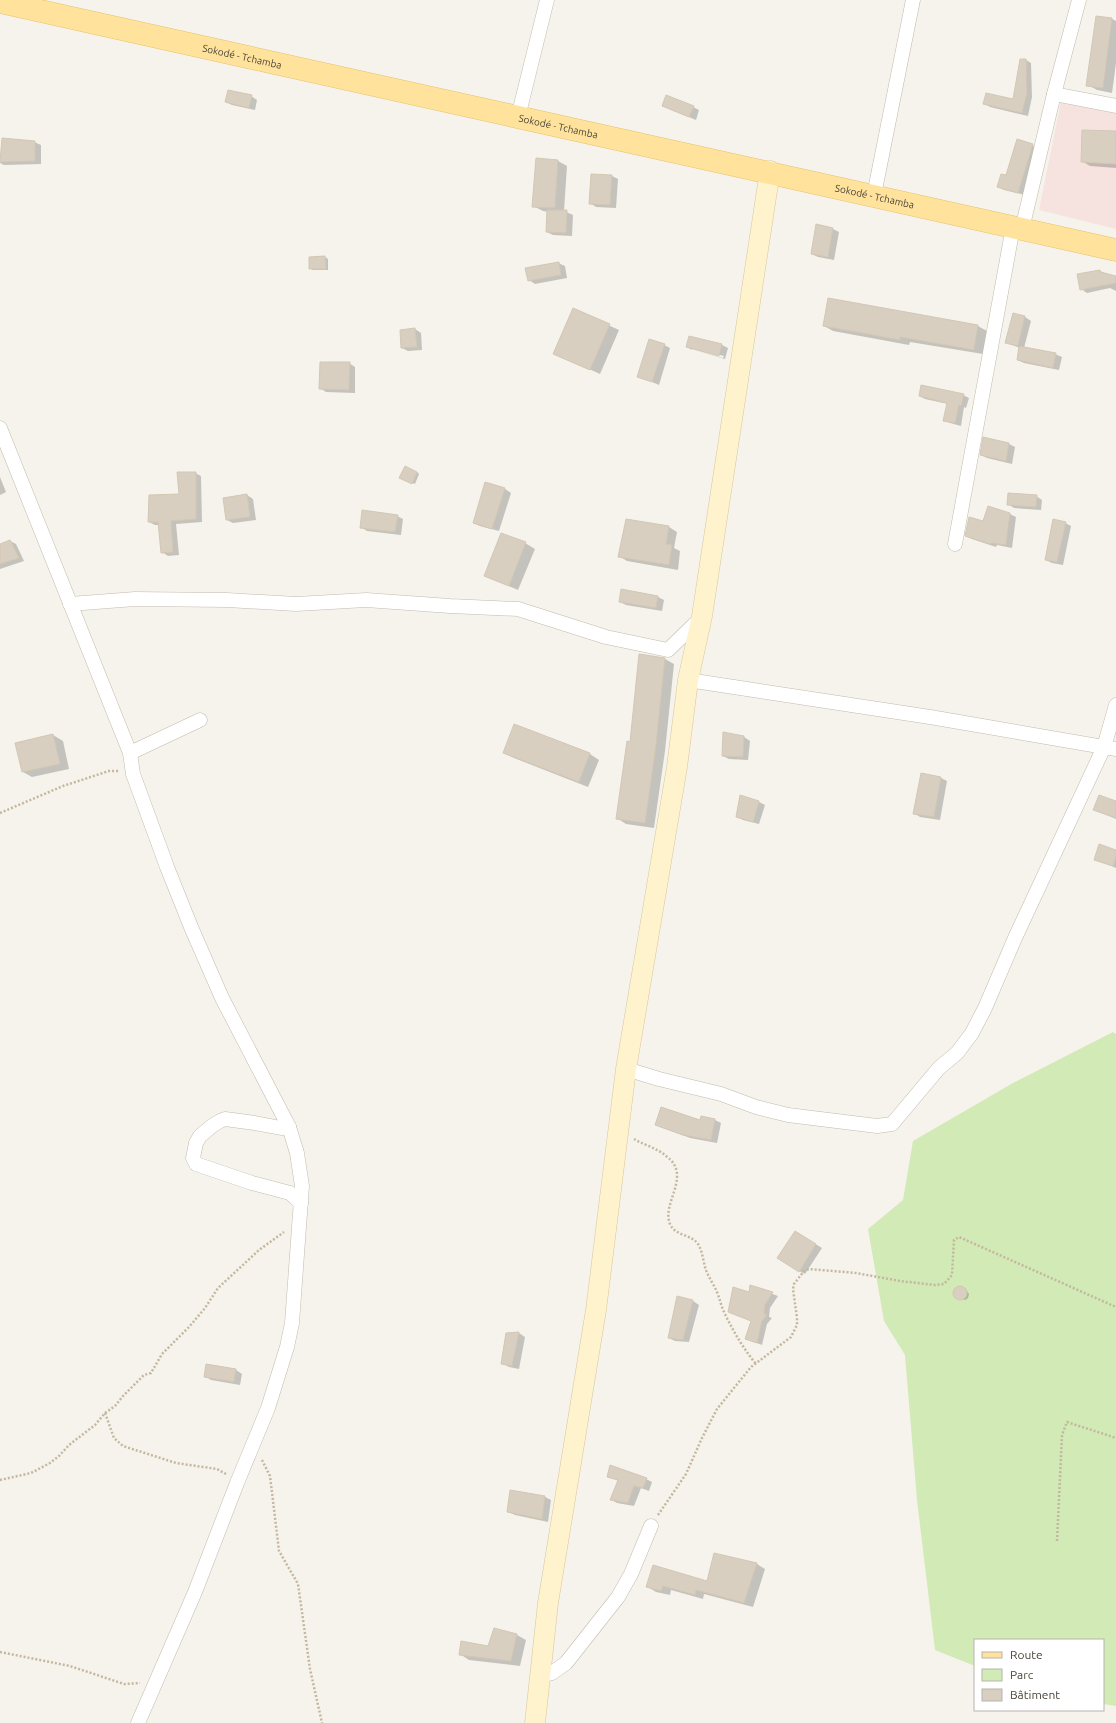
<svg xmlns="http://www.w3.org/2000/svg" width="1116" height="1723" font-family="Ubuntu,sans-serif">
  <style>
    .medical { fill: #f6e3e0 }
    .green { fill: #d2eab5 }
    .shadow { fill: #0003 }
    .building { fill: #d8cfc1; stroke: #d3c7b4 }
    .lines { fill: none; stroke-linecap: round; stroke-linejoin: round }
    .street-casing { stroke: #c2bbae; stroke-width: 15 }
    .secondary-casing { stroke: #d6c79b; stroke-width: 21 }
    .primary-casing { stroke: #e6c16a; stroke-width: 23 }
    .path { stroke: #c4b79f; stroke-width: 2.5; stroke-dasharray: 2 2; stroke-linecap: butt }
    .street { stroke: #fff; stroke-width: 14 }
    .secondary { stroke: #fff3cd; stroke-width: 20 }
    .primary { stroke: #ffe39c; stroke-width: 22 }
    .labels { text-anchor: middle; stroke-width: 3.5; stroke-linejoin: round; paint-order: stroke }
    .street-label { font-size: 10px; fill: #4b4439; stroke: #fff }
  </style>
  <rect width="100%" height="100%" fill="#f6f3ec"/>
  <path class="medical" d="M1061,101L1116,112V229L1039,210Z"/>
  <path class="green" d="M1113,1032L1116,1034V1706L1103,1704V1640H975V1666L935,1650L917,1500L905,1355L884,1321L868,1229L903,1200L913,1141L1013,1083Z"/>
  <g class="shadow">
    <path d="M1097,17L1112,19L1116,21V63L1112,93L1097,90L1088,85Z"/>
    <path d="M1026,60L1031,63L1032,97L1028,116L990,107L985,104L1014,100Z"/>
    <path d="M251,96L257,100L255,110L232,105L226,102Z"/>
    <path d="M663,106L693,107L699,110L696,120Z"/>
    <path d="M1116,132V168L1090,166L1082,161Z"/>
    <path d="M3,139L34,142L41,145V164L4,165L0,163Z"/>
    <path d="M1017,140L1039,148L1025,195L1004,190L998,187L1007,176Z"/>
    <path d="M537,159L558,161L567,166L564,211L573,215L572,236L553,235L547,232L548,212L543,211L533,206Z"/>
    <path d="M612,176L618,179L616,208L596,207L590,203Z"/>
    <path d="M833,229L839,232L834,260L818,257L812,254Z"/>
    <path d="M325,257L328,259V270H313L310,268Z"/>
    <path d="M558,263L565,266L567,278L535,284L529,280Z"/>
    <path d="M1100,271L1116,277V291L1110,288L1087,293L1081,289Z"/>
    <path d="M829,300L978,326L987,331L983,354L910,342L909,345L833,331L824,326Z"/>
    <path d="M573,309L619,330L600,374L554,353Z"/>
    <path d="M1013,315L1025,317L1031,321L1024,348L1055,354L1062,357L1059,370L1024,363L1018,360L1020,348L1007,343Z"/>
    <path d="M415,329L421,333L422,350L408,351L402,348Z"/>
    <path d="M664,345L670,348L659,385L638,376Z"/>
    <path d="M722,345L728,348L725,359L693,350L723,358L724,356L692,348V350L687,347Z"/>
    <path d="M349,363L355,367V393L326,392L320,388Z"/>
    <path d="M963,395L969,398L966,408L964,407L961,426L950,423L944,420L948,404L925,399L920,396Z"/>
    <path d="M984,438L1009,444L1015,447L1012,464L987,458L981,455Z"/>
    <path d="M417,472L419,474L415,484L403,479Z"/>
    <path d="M195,473L201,476L202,522L176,524L179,555L168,556L162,552L159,525H155L149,522L180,495Z"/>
    <path d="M0,477L6,492L0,495Z"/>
    <path d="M505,489L511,493L499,531L480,526L474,523Z"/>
    <path d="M247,495L253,499L256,520L233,523L227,520Z"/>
    <path d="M1036,496L1042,500L1041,510L1014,508L1008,504Z"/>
    <path d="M1010,514L1016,517L1012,548L997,545L996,547L972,539L966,536L983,522Z"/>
    <path d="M397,516L403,519L401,535L367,531L361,527Z"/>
    <path d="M1065,523L1071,526L1063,565L1052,563L1046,560Z"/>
    <path d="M669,527L677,532L674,548L680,551L678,570L627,561L619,556Z"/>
    <path d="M10,541L16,544L24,561L0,569V545Z"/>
    <path d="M525,543L535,549L518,590L485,576Z"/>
    <path d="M658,597L664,600L662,611L626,605L620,602Z"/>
    <path d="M665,659L674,664L665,751L654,828L626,824L617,818L631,743Z"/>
    <path d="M515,726L590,754L599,760L588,787L514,758L504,753Z"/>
    <path d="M724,733L744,737L750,741L748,760L729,759L723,756Z"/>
    <path d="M53,735L63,741L69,769L32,777L23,772Z"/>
    <path d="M922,774L941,778L947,781L940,820L920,817L914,813Z"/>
    <path d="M759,802L765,805L759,824L743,820L737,816Z"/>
    <path d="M1116,802V819L1095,810Z"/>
    <path d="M1116,851V868L1095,859Z"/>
    <path d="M702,1117L715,1120L721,1123L717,1143L690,1138L656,1125L701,1121Z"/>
    <path d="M802,1236L822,1248L805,1274L799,1271Z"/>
    <path d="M751,1286L778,1296L770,1308L769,1317L772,1318L767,1324L762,1345L746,1339L752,1321L734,1314L750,1293Z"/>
    <path d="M959,1287L966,1290L969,1294L968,1298L965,1300L956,1297L954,1294L955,1289Z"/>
    <path d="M693,1301L699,1305L689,1342L675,1341L669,1338Z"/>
    <path d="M519,1333L525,1337L519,1369L509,1367L502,1363Z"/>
    <path d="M206,1366L236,1370L242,1374L240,1385L211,1380L205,1376Z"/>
    <path d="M608,1476L646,1479L652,1482L649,1491L641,1488L634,1506L617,1503L612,1500L619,1481Z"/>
    <path d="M545,1497L551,1500L548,1522L515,1515L509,1512Z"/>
    <path d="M757,1564L765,1569L753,1607L704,1594L703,1599L671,1590L670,1595L656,1592L648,1587L708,1582Z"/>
    <path d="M495,1629L517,1635L526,1640L520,1666L469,1660L460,1654L488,1647Z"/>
  </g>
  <g class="building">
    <path d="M1096,16L1112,18L1103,88L1086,86Z"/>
    <path d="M1020,59H1026L1027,93L1022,113L983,104L986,93L1013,99Z"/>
    <path d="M228,90L252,95L249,108L225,102Z"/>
    <path d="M666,95L694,106L689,117L662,106Z"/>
    <path d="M1082,130L1116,131V164L1081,162Z"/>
    <path d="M2,138L35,141V161L0,162Z"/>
    <path d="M1017,139L1033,144L1018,193L997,187L1001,174L1006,175Z"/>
    <path d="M536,158L558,160L555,208L532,207Z"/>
    <path d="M591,174L612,175L610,205L589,204Z"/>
    <path d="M547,210H567L566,233L546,232Z"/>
    <path d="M816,224L833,228L828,257L811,254Z"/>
    <path d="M325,256L326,269H309V257Z"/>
    <path d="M559,262L561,275L528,281L525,268Z"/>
    <path d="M1100,270V272L1116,276V283L1080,290L1077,274Z"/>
    <path d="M828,298L978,325L974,350L900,337V340L823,326Z"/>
    <path d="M573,308L610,324L590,370L553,354Z"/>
    <path d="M1013,313L1025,316L1018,346L1005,343Z"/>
    <path d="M415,328L417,347L401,348L400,330Z"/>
    <path d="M689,336L722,344L719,356L686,347Z"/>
    <path d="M649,339L665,344L652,382L637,377Z"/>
    <path d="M1019,346L1056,353L1053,368L1017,360Z"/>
    <path d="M320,362H350L349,390L319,389Z"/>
    <path d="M921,385L964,394L961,406L959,405L955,423L943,421L947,403L919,396Z"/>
    <path d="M983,437L1009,443L1006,461L980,455Z"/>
    <path d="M405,466L417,472L412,484L399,478Z"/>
    <path d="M177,472H196V519L171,521L173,552L161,553L158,522H148L149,495L179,494Z"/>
    <path d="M485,482L505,488L492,529L473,523Z"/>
    <path d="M1008,493L1037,495L1036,507L1007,505Z"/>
    <path d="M247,494L250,517L226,520L223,498Z"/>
    <path d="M988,506L1010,513L1006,545L991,543L990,544L965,536L969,517L983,521Z"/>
    <path d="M362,510L398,515L395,532L360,528Z"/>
    <path d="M626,519L669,526L666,544L672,545L669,565L618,557Z"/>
    <path d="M1053,519L1066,522L1057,562L1045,560Z"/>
    <path d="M501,533L526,542L509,586L484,576Z"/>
    <path d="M10,540L19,558L0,564V544Z"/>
    <path d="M621,589L658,596L656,608L619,602Z"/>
    <path d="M639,654L665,658L656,745L645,823L616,819L627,741L630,742Z"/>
    <path d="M514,724L590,753L579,782L503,753Z"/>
    <path d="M723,732L744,736L743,757L722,756Z"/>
    <path d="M53,734L60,764L22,772L15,743Z"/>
    <path d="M921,773L941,777L934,817L913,814Z"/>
    <path d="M740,795L759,801L753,822L736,817Z"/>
    <path d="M1099,795L1116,801V818L1093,810Z"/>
    <path d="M1099,844L1116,850V856L1113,866L1094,860Z"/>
    <path d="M661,1107L700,1120L701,1116L715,1119L711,1140L683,1135L655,1125Z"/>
    <path d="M795,1231L816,1244L799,1272L777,1258Z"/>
    <path d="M750,1285L773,1292L765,1305L764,1314L767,1315L762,1321L757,1343L745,1339L751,1321L728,1312L733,1287L749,1292Z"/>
    <circle cx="960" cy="1293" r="7"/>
    <path d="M677,1296L693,1300L683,1340L668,1338Z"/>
    <path d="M519,1332L512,1366L501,1364L506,1333Z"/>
    <path d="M206,1364L236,1369L234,1382L204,1377Z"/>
    <path d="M610,1465L647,1478L643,1488L634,1486L628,1503L610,1500L618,1480L607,1477Z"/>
    <path d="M510,1490L545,1496L542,1519L507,1512Z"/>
    <path d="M714,1553L757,1563L744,1603L696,1590L695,1595L663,1586L661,1591L646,1587L653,1565L707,1581Z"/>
    <path d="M494,1628L517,1634L511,1661L459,1655L461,1641L488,1646Z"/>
  </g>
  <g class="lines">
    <g class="street-casing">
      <g id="street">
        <path d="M1054,94L1116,106"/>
        <path d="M518,117L547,0"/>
        <path d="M874,195L913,0"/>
        <path d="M1022,229L1054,94L1079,0"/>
        <path d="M0,428L130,753L133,774L167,867L191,927L222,998L289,1127L297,1153L302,1186L292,1323L287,1347L268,1408L237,1483L195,1592L138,1723"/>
        <path d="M955,544L1013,227"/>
        <path d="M70,604L135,599L227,600L296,604L366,600L450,606L518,609L606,637L668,650L702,617"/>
        <path d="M688,680L930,717L1116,749"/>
        <path d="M130,753L200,720"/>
        <path d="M626,1069L659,1079L721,1094L756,1107L788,1115L877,1126L892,1124L939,1068L957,1053L972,1033L985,1008L1015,938L1104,747L1116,705"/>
        <path d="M289,1127L281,1128L255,1123L225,1119L220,1121L212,1126L200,1136L196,1143L193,1158L196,1164L252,1183L290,1193L301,1203"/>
        <path d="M540,1676L552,1673L566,1663L618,1597L631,1574L651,1526"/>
      </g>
    </g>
    <g class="secondary-casing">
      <path id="secondary" d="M535,1723L548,1603L596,1310L626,1069L677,767L688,680L702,616L770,171"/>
    </g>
    <g class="primary-casing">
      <g id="primary">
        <path id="s1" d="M0,2C372,86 744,166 1116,250"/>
      </g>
    </g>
    <g class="path">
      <path d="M0,813L63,786L109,771H119"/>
      <path d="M634,1139C644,1145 657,1148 666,1156C693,1175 661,1203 670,1224C675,1236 691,1234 698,1244C703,1252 703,1262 706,1270C709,1278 714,1285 717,1292C720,1299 721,1306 724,1312C733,1331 743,1348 756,1364"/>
      <path d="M105,1413L114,1438L123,1446L176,1463L217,1469L226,1474"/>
      <path d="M262,1460L270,1476L279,1551L298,1584L310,1669L322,1723"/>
      <path d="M0,1480L31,1473L50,1463L59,1456L69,1445L95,1425L105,1413L115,1406L123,1396L144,1375L151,1373L162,1354L189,1327L205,1308L218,1288L259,1250L284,1232"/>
      <path d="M658,1515L686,1474L702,1438L717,1409L751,1367L791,1337L797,1325V1318L793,1289L794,1284L804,1271L809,1269L856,1273L900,1281L935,1285L944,1284L952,1275L954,1240L959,1237L1116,1307"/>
      <path d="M1057,1541L1062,1435L1067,1422L1116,1438"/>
      <path d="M0,1652L70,1666L124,1684L140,1683"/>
    </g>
    <use href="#street" class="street"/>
    <use href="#secondary" class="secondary"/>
    <use href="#primary" class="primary"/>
  </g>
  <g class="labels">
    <g class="street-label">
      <text dy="4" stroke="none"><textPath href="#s1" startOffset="248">Sokodé - Tchamba</textPath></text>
      <text dy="4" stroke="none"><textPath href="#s1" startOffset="572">Sokodé - Tchamba</textPath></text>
      <text dy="4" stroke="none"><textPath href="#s1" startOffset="896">Sokodé - Tchamba</textPath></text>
    </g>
  </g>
  <rect x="974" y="1639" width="130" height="72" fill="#ffffff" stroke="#b7b4b0"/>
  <rect x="982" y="1652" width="20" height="6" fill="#ffe39c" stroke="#b7b4b0"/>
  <text x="1010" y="1659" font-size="12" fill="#4b4439">Route</text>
  <rect x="982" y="1669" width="20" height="12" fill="#d2eab5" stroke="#b7b4b0"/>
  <text x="1010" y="1679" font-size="12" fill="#4b4439">Parc</text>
  <rect x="982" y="1689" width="20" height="12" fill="#d8cfc1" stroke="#b7b4b0"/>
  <text x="1010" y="1699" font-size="12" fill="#4b4439">Bâtiment</text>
</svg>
